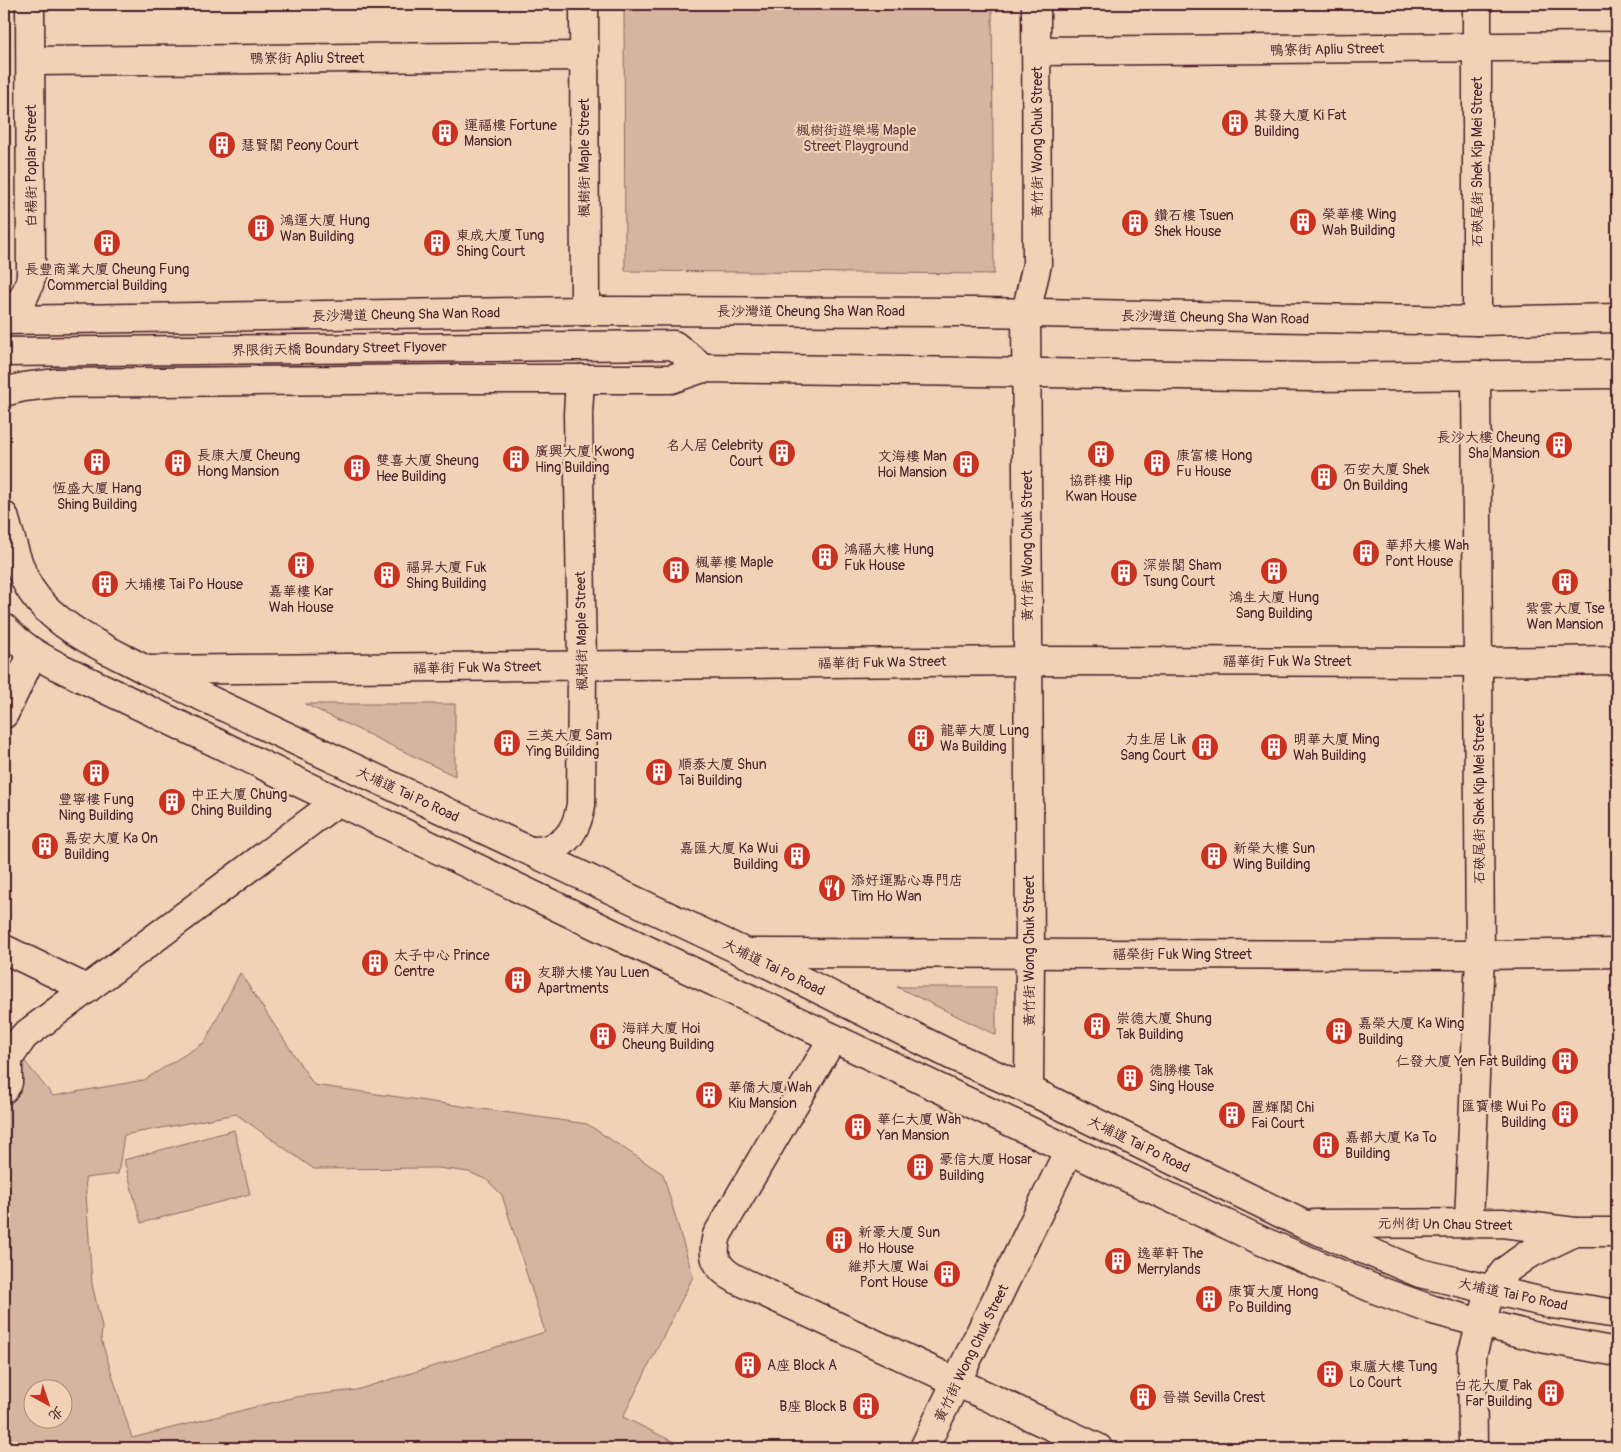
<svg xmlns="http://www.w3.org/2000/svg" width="1621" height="1452" font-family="Pangolin,'LXGW WenKai TC',sans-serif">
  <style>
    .green { fill: #d5b4a0; stroke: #906a66; fill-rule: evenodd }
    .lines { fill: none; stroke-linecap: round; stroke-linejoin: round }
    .minor-casing { stroke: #4a1f2b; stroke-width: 31 }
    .major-casing { stroke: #4a1f2b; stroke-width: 31 }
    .minor { stroke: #f0d2b6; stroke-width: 28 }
    .major { stroke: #f0d2b6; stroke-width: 28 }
    .labels { text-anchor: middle; stroke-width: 4.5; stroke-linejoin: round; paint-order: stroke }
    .street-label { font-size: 14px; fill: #4a1f2b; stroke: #f0d2b6 }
    .poi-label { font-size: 14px; fill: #4a1f2b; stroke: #f0d2b6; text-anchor: start }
    .park-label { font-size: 14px; fill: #5f353d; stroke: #f0d2b6 }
  </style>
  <rect width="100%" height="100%" fill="#f0d2b6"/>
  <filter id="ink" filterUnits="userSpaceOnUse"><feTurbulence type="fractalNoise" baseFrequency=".02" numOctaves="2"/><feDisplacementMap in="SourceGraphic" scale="10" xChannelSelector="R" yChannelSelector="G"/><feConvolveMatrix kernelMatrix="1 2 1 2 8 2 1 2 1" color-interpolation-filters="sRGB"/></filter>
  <g filter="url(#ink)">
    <g class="green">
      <path d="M624,4H992L994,274L625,271Z"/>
      <path d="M305,704H455V776Z"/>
      <path d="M240,973L314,1085L587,1124L663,1174L693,1277L623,1417L686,1448H4V1036L53,1096L144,1080L205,1042ZM236,1114L314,1169L438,1168L469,1172L487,1180L502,1195L545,1332L356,1390L295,1397L132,1438L101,1339L102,1327L92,1284L85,1178L118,1174L124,1135ZM32,1390H62V1420H32Z"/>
      <path d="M897,987H996V1035Z"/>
      <path d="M234,1130L250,1194L141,1223L124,1160Z"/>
    </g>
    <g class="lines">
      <g class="minor-casing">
        <g id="minor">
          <path d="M584,4L585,311"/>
          <path d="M1477,4V321"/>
          <path d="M1036,51L1617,46"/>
          <path d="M31,61L584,56"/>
          <path d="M4,318C19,308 27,295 31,277L30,4"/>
          <path d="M146,670L1028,661L1478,662L1617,660"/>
          <path d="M4,714L33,653"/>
          <path d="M531,851C562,852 576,834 581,805L582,666L578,414L580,379"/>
          <path d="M4,949L87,989"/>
          <path d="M746,953L1480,955L1617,953"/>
          <path d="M833,1038L717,1235C711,1257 716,1268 736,1279L1098,1448"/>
          <path d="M4,1089L8,1083V1059L24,1036L338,801"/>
          <path d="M1029,1090L1030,954L1026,313L1037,264L1036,4"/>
          <path d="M1469,1222L1480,955L1476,375"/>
          <path d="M924,1448L1069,1150"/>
        </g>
      </g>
      <g class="major-casing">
        <g id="major">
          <path d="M4,320L585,311L978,312L1477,321L1617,318"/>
          <path d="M4,352L674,345L703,368"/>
          <path d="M4,392L24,387L57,383L450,379H671L703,368L1311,377L1617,374"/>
          <path d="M4,516C11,539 17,566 29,587C53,627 107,649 146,670L746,953L953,1056L1029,1090L1303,1224L1420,1273L1552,1304L1617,1314"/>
          <path d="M4,628C20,645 36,655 57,666L645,949L1262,1241L1377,1290L1433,1310L1481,1323L1546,1339L1617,1352"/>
          <path d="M1314,1224L1502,1223L1575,1232H1617"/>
          <path d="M1473,1448L1472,1355L1491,1289L1505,1271L1527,1255L1575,1232"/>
        </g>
      </g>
      <use href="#minor" class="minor"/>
      <use href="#major" class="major"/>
    </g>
  </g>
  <defs>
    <g id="building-disc" transform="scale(1.4375)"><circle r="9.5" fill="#c8321e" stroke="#f0d2b6"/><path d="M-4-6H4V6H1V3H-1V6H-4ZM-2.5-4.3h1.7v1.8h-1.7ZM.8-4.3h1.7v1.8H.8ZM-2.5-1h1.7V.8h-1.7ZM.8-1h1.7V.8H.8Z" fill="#fff"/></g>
    <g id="restaurant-disc" transform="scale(1.4375)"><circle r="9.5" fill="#c8321e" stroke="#f0d2b6"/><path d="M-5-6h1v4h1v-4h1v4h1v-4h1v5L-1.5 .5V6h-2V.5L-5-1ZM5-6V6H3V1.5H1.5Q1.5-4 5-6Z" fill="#fff"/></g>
  </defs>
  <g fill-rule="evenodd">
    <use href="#building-disc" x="1235" y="123"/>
    <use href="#building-disc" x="445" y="133"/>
    <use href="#building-disc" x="222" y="145"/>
    <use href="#building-disc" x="1303" y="222"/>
    <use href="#building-disc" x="1135" y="223"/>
    <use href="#building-disc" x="261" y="228"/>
    <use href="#building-disc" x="107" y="243"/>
    <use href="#building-disc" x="437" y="243"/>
    <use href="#building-disc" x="1559" y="445"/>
    <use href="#building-disc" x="782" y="453"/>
    <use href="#building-disc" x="1101" y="454"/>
    <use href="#building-disc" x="516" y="459"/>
    <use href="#building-disc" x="97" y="462"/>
    <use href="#building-disc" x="178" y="463"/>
    <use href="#building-disc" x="1157" y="463"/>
    <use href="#building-disc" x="966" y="464"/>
    <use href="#building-disc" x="357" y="468"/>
    <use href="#building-disc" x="1324" y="477"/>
    <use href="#building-disc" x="1366" y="553"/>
    <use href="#building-disc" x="825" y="557"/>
    <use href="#building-disc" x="301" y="565"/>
    <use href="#building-disc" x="676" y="570"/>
    <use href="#building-disc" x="1274" y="571"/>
    <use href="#building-disc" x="1124" y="573"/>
    <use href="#building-disc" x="387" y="575"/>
    <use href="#building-disc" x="1565" y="582"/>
    <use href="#building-disc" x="105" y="584"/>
    <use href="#building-disc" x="921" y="738"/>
    <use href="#building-disc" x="507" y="743"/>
    <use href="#building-disc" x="1205" y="747"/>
    <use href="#building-disc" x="1274" y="747"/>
    <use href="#building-disc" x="659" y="772"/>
    <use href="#building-disc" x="96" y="773"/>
    <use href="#building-disc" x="172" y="802"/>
    <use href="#building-disc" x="45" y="846"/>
    <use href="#building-disc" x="797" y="856"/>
    <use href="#building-disc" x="1214" y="856"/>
    <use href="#restaurant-disc" x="832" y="888"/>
    <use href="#building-disc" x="375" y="963"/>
    <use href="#building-disc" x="518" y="980"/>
    <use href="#building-disc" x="1097" y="1026"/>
    <use href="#building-disc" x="1339" y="1031"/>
    <use href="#building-disc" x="603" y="1036"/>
    <use href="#building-disc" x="1565" y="1061"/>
    <use href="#building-disc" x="1130" y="1078"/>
    <use href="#building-disc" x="709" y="1095"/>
    <use href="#building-disc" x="1565" y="1114"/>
    <use href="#building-disc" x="1232" y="1115"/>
    <use href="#building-disc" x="858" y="1127"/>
    <use href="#building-disc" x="1326" y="1145"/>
    <use href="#building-disc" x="920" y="1167"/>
    <use href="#building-disc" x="839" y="1240"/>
    <use href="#building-disc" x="1118" y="1261"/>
    <use href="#building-disc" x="947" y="1274"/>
    <use href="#building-disc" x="1209" y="1299"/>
    <use href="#building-disc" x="748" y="1365"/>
    <use href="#building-disc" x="1330" y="1374"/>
    <use href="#building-disc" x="1551" y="1393"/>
    <use href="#building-disc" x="1143" y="1397"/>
    <use href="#building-disc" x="866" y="1406"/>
  </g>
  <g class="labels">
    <g class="street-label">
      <text transform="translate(1327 49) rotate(-1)" y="5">鴨寮街 Apliu Street</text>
      <text x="307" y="63">鴨寮街 Apliu Street</text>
      <text transform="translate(1037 142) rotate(-90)" y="5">黃竹街 Wong Chuk Street</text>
      <text transform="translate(584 158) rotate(-90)" y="5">楓樹街 Maple Street</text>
      <text transform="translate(1477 162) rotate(-90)" y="5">石硤尾街 Shek Kip Mei Street</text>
      <text transform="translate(31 166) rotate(-90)" y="5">白楊街 Poplar Street</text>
      <text x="811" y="316">長沙灣道 Cheung Sha Wan Road</text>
      <text transform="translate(406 314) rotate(-1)" y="5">長沙灣道 Cheung Sha Wan Road</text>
      <text transform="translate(1215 317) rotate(1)" y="5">長沙灣道 Cheung Sha Wan Road</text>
      <text transform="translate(339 348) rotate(-1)" y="5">界限街天橋 Boundary Street Flyover</text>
      <text transform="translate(1027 546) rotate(-90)" y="5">黃竹街 Wong Chuk Street</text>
      <text transform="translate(581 631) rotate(-91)" y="5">楓樹街 Maple Street</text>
      <text x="1287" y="666">福華街 Fuk Wa Street</text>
      <text transform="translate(882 662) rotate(-1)" y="5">福華街 Fuk Wa Street</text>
      <text transform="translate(477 667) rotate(-1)" y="5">福華街 Fuk Wa Street</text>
      <text transform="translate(408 794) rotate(25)" y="5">大埔道 Tai Po Road</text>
      <text transform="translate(1479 799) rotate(-90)" y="5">石硤尾街 Shek Kip Mei Street</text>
      <text transform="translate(1029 951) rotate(-90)" y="5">黃竹街 Wong Chuk Street</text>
      <text x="1182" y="959">福榮街 Fuk Wing Street</text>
      <text transform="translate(774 967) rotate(26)" y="5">大埔道 Tai Po Road</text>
      <text transform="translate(1139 1144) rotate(26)" y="5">大埔道 Tai Po Road</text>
      <text transform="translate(1445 1224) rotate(1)" y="5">元州街 Un Chau Street</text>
      <text transform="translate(1513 1294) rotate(12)" y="5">大埔道 Tai Po Road</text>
      <text transform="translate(971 1353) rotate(-64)" y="5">黃竹街 Wong Chuk Street</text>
    </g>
    <g class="poi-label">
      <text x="1254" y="120">其發大廈 Ki Fat<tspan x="1254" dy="16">Building</tspan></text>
      <text x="464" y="130">運福樓 Fortune<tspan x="464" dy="16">Mansion</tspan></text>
      <text x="241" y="150">慧賢閣 Peony Court</text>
      <text x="1322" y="219">榮華樓 Wing<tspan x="1322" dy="16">Wah Building</tspan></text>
      <text x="1154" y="220">鑽石樓 Tsuen<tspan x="1154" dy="16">Shek House</tspan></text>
      <text x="280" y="225">鴻運大廈 Hung<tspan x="280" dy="16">Wan Building</tspan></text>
      <text x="456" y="240">東成大廈 Tung<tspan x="456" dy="16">Shing Court</tspan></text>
      <text x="107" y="274" text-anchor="middle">長豐商業大廈 Cheung Fung<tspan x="107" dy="16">Commercial Building</tspan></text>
      <text x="1540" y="442" text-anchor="end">長沙大樓 Cheung<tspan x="1540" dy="16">Sha Mansion</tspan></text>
      <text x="763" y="450" text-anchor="end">名人居 Celebrity<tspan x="763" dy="16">Court</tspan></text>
      <text x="535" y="456">廣興大廈 Kwong<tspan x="535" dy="16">Hing Building</tspan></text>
      <text x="197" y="460">長康大廈 Cheung<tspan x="197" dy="16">Hong Mansion</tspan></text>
      <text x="1176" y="460">康富樓 Hong<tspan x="1176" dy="16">Fu House</tspan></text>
      <text x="947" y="461" text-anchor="end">文海樓 Man<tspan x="947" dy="16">Hoi Mansion</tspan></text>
      <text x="376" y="465">雙喜大廈 Sheung<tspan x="376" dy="16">Hee Building</tspan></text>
      <text x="1343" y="474">石安大廈 Shek<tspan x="1343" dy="16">On Building</tspan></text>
      <text x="1101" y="485" text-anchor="middle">協群樓 Hip<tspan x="1101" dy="16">Kwan House</tspan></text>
      <text x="97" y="493" text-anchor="middle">恆盛大廈 Hang<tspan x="97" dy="16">Shing Building</tspan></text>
      <text x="1385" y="550">華邦大樓 Wah<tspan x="1385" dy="16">Pont House</tspan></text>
      <text x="844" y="554">鴻福大樓 Hung<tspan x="844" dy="16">Fuk House</tspan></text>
      <text x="695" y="567">楓華樓 Maple<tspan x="695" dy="16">Mansion</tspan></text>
      <text x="1143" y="570">深崇閣 Sham<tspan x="1143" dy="16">Tsung Court</tspan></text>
      <text x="406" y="572">福昇大廈 Fuk<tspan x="406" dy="16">Shing Building</tspan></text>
      <text x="124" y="589">大埔樓 Tai Po House</text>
      <text x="301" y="596" text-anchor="middle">嘉華樓 Kar<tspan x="301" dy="16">Wah House</tspan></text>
      <text x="1274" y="602" text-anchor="middle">鴻生大廈 Hung<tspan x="1274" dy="16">Sang Building</tspan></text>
      <text x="1565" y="613" text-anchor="middle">紫雲大廈 Tse<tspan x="1565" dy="16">Wan Mansion</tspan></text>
      <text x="940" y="735">龍華大廈 Lung<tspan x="940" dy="16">Wa Building</tspan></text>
      <text x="526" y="740">三英大廈 Sam<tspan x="526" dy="16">Ying Building</tspan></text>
      <text x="1186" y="744" text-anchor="end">力生居 Lik<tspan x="1186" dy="16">Sang Court</tspan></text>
      <text x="1293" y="744">明華大廈 Ming<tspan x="1293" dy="16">Wah Building</tspan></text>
      <text x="678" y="769">順泰大廈 Shun<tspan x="678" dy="16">Tai Building</tspan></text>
      <text x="191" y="799">中正大廈 Chung<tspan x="191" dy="16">Ching Building</tspan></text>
      <text x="96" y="804" text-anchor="middle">豐寧樓 Fung<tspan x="96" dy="16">Ning Building</tspan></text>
      <text x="64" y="843">嘉安大廈 Ka On<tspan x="64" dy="16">Building</tspan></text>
      <text x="778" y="853" text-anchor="end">嘉匯大廈 Ka Wui<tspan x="778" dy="16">Building</tspan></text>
      <text x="1233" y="853">新榮大樓 Sun<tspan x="1233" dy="16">Wing Building</tspan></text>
      <text x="851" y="885">添好運點心專門店<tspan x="851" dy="16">Tim Ho Wan</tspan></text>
      <text x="394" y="960">太子中心 Prince<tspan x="394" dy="16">Centre</tspan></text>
      <text x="537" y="977">友聯大樓 Yau Luen<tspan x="537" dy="16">Apartments</tspan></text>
      <text x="1116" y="1023">崇德大廈 Shung<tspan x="1116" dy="16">Tak Building</tspan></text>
      <text x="1358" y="1028">嘉榮大廈 Ka Wing<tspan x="1358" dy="16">Building</tspan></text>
      <text x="622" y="1033">海祥大廈 Hoi<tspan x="622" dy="16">Cheung Building</tspan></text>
      <text x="1546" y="1066" text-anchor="end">仁發大廈 Yen Fat Building</text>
      <text x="1149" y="1075">德勝樓 Tak<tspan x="1149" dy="16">Sing House</tspan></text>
      <text x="728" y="1092">華僑大廈 Wah<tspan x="728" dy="16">Kiu Mansion</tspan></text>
      <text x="1546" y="1111" text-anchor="end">匯寶樓 Wui Po<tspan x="1546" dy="16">Building</tspan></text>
      <text x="1251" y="1112">置輝閣 Chi<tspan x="1251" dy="16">Fai Court</tspan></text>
      <text x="877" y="1124">華仁大廈 Wah<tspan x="877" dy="16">Yan Mansion</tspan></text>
      <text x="1345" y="1142">嘉都大廈 Ka To<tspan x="1345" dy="16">Building</tspan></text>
      <text x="939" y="1164">豪信大廈 Hosar<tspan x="939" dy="16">Building</tspan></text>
      <text x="858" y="1237">新豪大廈 Sun<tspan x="858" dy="16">Ho House</tspan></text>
      <text x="1137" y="1258">逸華軒 The<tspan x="1137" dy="16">Merrylands</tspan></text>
      <text x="928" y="1271" text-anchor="end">維邦大廈 Wai<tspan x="928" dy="16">Pont House</tspan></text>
      <text x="1228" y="1296">康寶大廈 Hong<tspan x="1228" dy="16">Po Building</tspan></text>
      <text x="767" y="1370">A座 Block A</text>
      <text x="1349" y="1371">東廬大樓 Tung<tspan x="1349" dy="16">Lo Court</tspan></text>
      <text x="1532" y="1390" text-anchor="end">白花大廈 Pak<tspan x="1532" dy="16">Far Building</tspan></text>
      <text x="1162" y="1402">晉嶺 Sevilla Crest</text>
      <text x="847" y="1411" text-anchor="end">B座 Block B</text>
    </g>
    <g class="park-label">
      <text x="856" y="135">楓樹街遊樂場 Maple<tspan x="856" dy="16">Street Playground</tspan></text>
    </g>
  </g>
  <rect width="1621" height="1452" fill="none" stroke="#f0d2b6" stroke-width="20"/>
  <rect x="10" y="10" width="1601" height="1432" fill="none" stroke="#4a1f2b" stroke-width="2" filter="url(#ink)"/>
  <g transform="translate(48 1404) rotate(140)"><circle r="24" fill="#f0d2b6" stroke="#ae8a7e"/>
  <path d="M0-4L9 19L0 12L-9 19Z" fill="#c8321e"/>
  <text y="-8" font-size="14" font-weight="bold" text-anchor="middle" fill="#4a1f2b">北</text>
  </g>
</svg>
